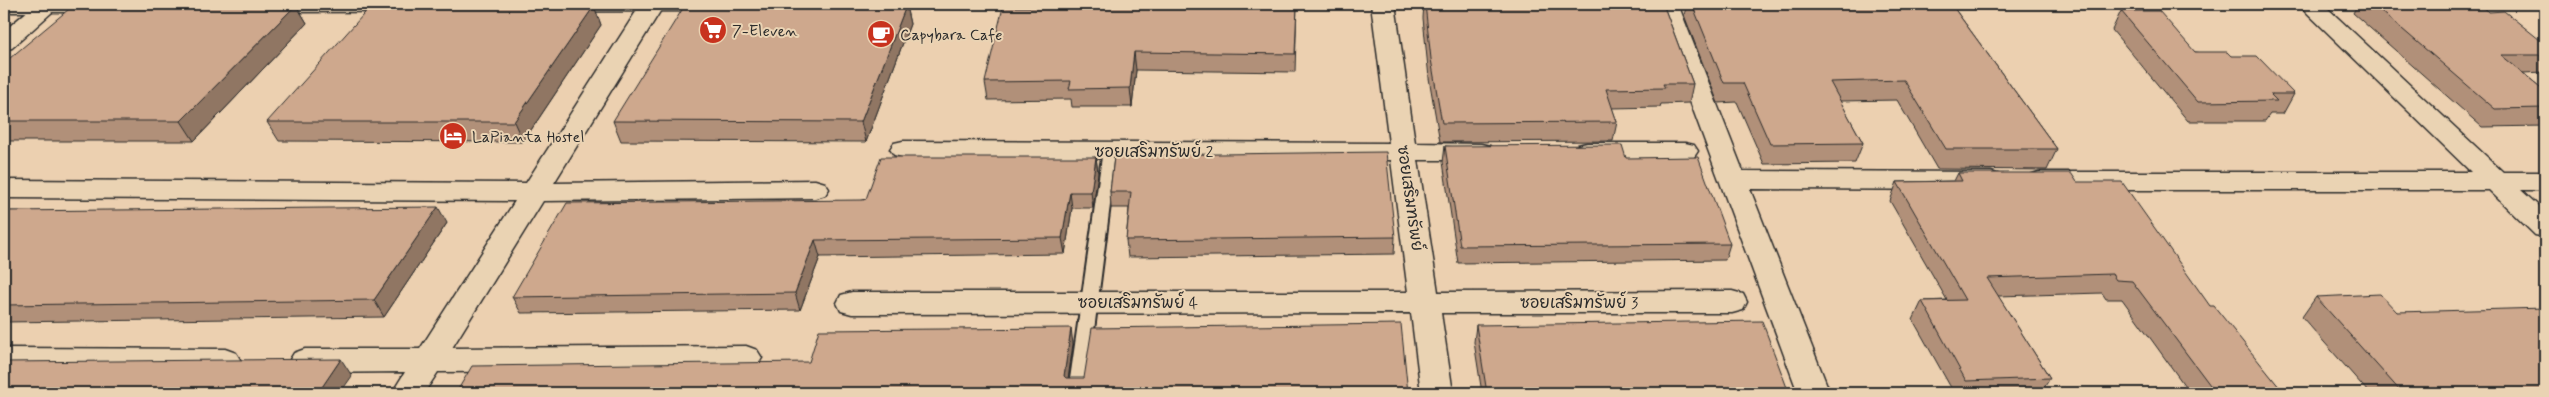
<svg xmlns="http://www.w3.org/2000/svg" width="2549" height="397" font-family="Mynerve,'Playpen Sans Thai',sans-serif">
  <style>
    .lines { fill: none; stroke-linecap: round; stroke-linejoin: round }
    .service-casing { stroke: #2b2b2b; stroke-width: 4 }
    .minor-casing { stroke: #2b2b2b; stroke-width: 3 }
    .secondary-casing { stroke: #2b2b2b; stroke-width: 3 }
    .service { fill: #ead3b3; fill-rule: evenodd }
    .minor { fill: #ead3b3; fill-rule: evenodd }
    .secondary { fill: #ead3b3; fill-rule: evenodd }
    .wall { fill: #b19079; stroke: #2b2b2b }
    .shaded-wall { fill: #907663; stroke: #2b2b2b }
    .building { fill: #cea88d; stroke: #2b2b2b }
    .labels { text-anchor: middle; stroke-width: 4; stroke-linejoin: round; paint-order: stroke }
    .poi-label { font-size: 16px; fill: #2b2b2b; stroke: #ead3b3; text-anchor: start }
    .street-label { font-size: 16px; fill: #2b2b2b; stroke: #ead3b3 }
  </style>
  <rect width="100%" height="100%" fill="#ecd0b0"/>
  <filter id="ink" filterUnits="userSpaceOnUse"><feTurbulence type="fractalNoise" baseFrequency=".02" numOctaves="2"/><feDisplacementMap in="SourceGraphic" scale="10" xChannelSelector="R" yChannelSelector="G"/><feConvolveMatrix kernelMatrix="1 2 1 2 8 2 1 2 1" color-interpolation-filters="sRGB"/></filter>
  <g filter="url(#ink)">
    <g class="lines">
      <g class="service-casing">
        <path id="service" d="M1110,145L1117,150L1086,393H1068L1103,150Z"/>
      </g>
      <g class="minor-casing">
        <g id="minor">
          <path d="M36,4L60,5L12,48L4,50V31Z"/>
          <path d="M641,4L664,5L554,183L815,180L825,183L829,189L825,195L815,198L543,201L452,348L746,346L757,350L762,358L757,366L746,370L438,372L424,393H392L405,372L305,373L294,369L289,361L294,353L305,349H420L515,201L4,198V180L526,183Z"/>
          <path d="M1371,4H1395L1415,143L1481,144L1490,146L1494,152L1490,158L1481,160H1418L1438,292L1732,291L1743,294L1747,302L1743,310L1732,313H1441L1453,393H1421L1411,313L852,314L841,311L837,303L841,295L852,292H1408L1391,160L903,157L894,155L890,149L894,143L903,141L1389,143Z"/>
          <path d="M1654,4H1678L1743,171L1991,172L2001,175L2005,181L2001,187L1991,190L1750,189L1830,393H1798Z"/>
          <path d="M2298,4H2323L2503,172H2545V190H2521L2545,212V237L2535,235L2489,190H2039L2029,187L2025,181L2029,175L2039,172H2471Z"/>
          <path d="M1587,143H1685L1694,145L1698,151L1694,157L1685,159H1587L1578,157L1574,151L1578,145Z"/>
          <path d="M4,348L225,349L236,353L241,361L236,369L225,373L4,372Z"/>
        </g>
      </g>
      <g class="secondary-casing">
        <g id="secondary">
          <path d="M4,4H122L123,5L119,10L111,12H4Z"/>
          <path d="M248,4H757L753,9L745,11L259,12L251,10Z"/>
        </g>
      </g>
      <use href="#service" class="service"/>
      <use href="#minor" class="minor"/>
      <use href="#secondary" class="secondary"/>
    </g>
    <g class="wall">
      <path d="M1297,4L1295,72L1136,70L1132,107H1072L1071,99L988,100L985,82Z"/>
      <path d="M1424,4H1663L1693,84L1689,103L1661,104L1660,107L1612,108L1617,122L1613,141L1440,142L1429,78L1423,18Z"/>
      <path d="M1687,4H1951L2057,149L2047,170L1937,169L1897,100L1840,101L1863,143L1855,163L1764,164L1737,102L1718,103L1684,15Z"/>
      <path d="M2358,4H2480L2489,12L2545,44V71L2544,72L2523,73L2545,91V126L2482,127L2353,13Z"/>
      <path d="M296,5L307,23L194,141H4V63Z"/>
      <path d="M594,6L601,25L523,142L279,141L267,122Z"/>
      <path d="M906,6L910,24L866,142L621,141L613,121Z"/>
      <path d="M2121,11L2195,52L2231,56L2294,94L2283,114H2270L2265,121H2188L2112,30Z"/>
      <path d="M1445,146L1626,158L1730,244L1725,260L1458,263L1443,162Z"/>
      <path d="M1096,157L1098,173L1093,208H1072L1065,254L820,257L800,310L521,313L512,297L863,200Z"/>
      <path d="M1114,157L1395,237L1394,254L1128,257L1126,240L1129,208H1111L1110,192Z"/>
      <path d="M1958,173L2077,182L2210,306L2284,393H2190L2122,299H2106L2102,293L1998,296L2050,378L2041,393H1954L1913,320L1922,301L1947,300L1890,201L1897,182L1954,181Z"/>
      <path d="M4,211L447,223L384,317L4,322Z"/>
      <path d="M2316,297L2397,312L2545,393H2369L2302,317Z"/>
      <path d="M1476,325L1789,393H1482L1474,342Z"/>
    </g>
    <g class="shaded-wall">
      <path d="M296,5L307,23L194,141L181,121Z"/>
      <path d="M594,6L601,25L523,142L514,122Z"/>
      <path d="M906,6L910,24L866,142L861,122Z"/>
      <path d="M1134,52L1136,70L1132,107L1130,88Z"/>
      <path d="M1096,157L1098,173L1093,208L1091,192Z"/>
      <path d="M1070,192L1072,208L1065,254L1062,238Z"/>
      <path d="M438,207L447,223L384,317L374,300Z"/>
      <path d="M815,240L820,257L800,310L795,293Z"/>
      <path d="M1071,328L1073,344L1066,393L1064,376Z"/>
      <path d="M341,359L352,376L340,393H318Z"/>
    </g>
    <g class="building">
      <path d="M75,4L296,5L181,121H4V63Z"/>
      <path d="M1084,4H1297L1295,54L1134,52L1130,88L1069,89L1071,81L985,82L1003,7H1083Z"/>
      <path d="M1425,4H1663L1693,84H1663L1665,88L1606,89L1617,122L1442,123L1431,59Z"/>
      <path d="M1692,4H1951L2057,149H1946L1904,80L1830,82L1863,143L1770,144L1743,83H1724Z"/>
      <path d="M2373,4H2480L2489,12L2504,11L2545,44V55H2501L2545,91V108L2495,109Z"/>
      <path d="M372,5L594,6L514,122H267Z"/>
      <path d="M685,5L906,6L861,122L613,121Z"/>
      <path d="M2121,11H2159L2195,52H2227L2231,56H2257L2294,94H2270L2277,101L2198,102Z"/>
      <path d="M1622,145L1626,158L1698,157L1730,244L1460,246L1445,146Z"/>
      <path d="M1386,152L1395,237L1126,240L1131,192H1110L1114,157H1136V155Z"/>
      <path d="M881,157H1096L1091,192H1070L1062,238L815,240L795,293L512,297L567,203L863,200L866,199Z"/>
      <path d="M1958,173H2071L2077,182H2122L2210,306H2214L2284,393H2216L2132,281L2116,280L2112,274L1987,278L2050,378L1966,381L1922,301L1965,300L1897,182L1962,181Z"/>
      <path d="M438,207L374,300L4,305V211Z"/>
      <path d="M2380,294L2397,312L2545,308V393H2402L2316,297Z"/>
      <path d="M1762,321L1789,393H1487L1476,325Z"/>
      <path d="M1401,324L1408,393H456L472,366L809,362L819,330L1071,328L1064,376L1066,378H1084L1092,328Z"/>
      <path d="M341,359L318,393H4V362Z"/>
    </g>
  </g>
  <defs>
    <g id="supermarket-disc" transform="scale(1.4375)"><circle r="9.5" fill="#c8321e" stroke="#ead3b3"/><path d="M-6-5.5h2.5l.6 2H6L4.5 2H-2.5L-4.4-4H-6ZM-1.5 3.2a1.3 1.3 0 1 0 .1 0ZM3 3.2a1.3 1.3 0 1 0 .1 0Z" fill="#fff"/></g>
    <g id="cafe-disc" transform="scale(1.4375)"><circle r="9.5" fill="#c8321e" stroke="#ead3b3"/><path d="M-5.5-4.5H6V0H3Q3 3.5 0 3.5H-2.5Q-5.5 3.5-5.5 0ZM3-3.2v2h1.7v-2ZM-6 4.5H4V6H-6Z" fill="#fff"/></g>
    <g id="hotel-disc" transform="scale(1.4375)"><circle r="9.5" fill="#c8321e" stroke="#ead3b3"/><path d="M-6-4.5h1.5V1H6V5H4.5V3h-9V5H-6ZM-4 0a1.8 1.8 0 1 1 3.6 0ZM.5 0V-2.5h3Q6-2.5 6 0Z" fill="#fff"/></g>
  </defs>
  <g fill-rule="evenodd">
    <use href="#supermarket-disc" x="713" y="30"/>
    <use href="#cafe-disc" x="881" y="34"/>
    <use href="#hotel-disc" x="453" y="136"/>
  </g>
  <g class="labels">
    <g class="poi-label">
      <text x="732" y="36">7-Eleven</text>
      <text x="900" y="40">Capybara Cafe</text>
      <text x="472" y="142">LaPianta Hostel</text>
    </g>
    <g class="street-label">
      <text x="1154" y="157">ซอยเสริมทรัพย์ 2</text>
      <text transform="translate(1411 198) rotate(82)" y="6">ซอยเสริมทรัพย์</text>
      <text x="1138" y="308">ซอยเสริมทรัพย์ 4</text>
      <text x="1579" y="308">ซอยเสริมทรัพย์ 3</text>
    </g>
  </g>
  <rect width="2549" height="397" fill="none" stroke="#ead3b3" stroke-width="20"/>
  <rect x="10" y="10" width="2529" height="377" fill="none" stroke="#2b2b2b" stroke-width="2" filter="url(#ink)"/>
</svg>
